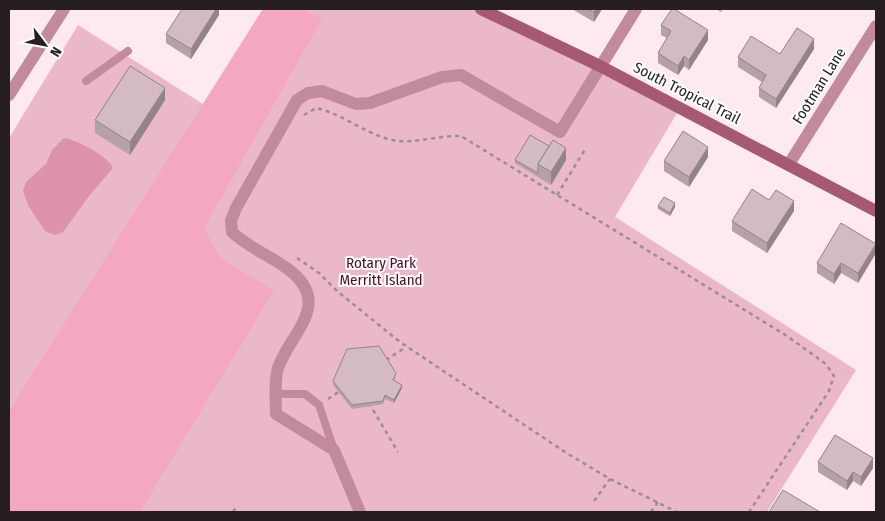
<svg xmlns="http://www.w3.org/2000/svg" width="885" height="521" font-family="'Fira Sans Condensed',sans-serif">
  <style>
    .green { fill: #eab8c6 }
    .forest { fill: #f4a8bf }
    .water { fill: #dc92a8 }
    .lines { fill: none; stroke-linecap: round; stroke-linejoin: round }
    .path { stroke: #9d8d92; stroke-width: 2.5; stroke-dasharray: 4 4; stroke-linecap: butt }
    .lane { stroke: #c18b9b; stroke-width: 8 }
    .street { stroke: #c18b9b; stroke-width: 12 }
    .secondary { stroke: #a65973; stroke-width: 12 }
    .wall { fill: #b6a1a6 }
    .shaded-wall { fill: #948387 }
    .building { fill: #d4bbc1; stroke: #948387 }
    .labels { text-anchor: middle; stroke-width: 4; stroke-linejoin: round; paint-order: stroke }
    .street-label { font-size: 15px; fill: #271e20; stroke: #fdfdfd }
    .park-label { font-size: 15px; fill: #4e0d29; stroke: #fdfdfd }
  </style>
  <rect width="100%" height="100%" fill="#fee9ef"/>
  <path class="green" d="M263,9H479L680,108L615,217L856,370L767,512H9V138L78,25L203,104Z"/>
  <path class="forest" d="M263,9H303L322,19L204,228L221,259L274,290L140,512H9V411Z"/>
  <path class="water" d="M64,138C77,140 108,156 113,168L89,196L63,232L55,235L45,231L28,205L23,191L26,182L46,164L52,150Z"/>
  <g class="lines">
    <g class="path">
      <path d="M304,115L316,108C345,114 369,138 399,141C416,143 441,135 461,136L787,336L826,364L834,376L829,391L749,512"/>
      <path d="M557,195L586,148"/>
      <path d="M297,258L319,273L337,291L400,342L565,452L610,479L677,512"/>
      <path d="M386,360L406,347"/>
      <path d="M328,399L340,391"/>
      <path d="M369,403L398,452"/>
      <path d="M594,501L610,479"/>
      <path d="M233,512L237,506"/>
      <path d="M651,512L658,502"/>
    </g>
    <g class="lane">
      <path d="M86,81L128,51"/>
      <path d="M277,394H305L319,405L334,450"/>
    </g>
    <g class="street">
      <path d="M9,95L64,9"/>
      <path d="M789,164L876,26"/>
      <path d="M360,512L334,450L276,414C276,400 274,381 278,368C289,335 331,306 293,273C274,257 250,249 232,232L231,221L236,208L297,100L308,93L322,91L356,104L370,103L442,77L461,75L560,132L636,9"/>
    </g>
    <path class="secondary" d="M481,9L600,66L876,211"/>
  </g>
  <g class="wall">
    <path d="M219,9V15L191,59L166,43V34Z"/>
    <path d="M572,9H602L594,22Z"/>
    <path d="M716,9H723L721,12Z"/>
    <path d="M661,25L708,40L689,70L684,66L678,75L658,63V53L667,38L661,35Z"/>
    <path d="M814,49L776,108L759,97V88L762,82L738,67V57L780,54Z"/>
    <path d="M165,100L130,155L95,133V120Z"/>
    <path d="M708,157L689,187L664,171V161Z"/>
    <path d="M515,160H566L551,185L515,163Z"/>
    <path d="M769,200L794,211L767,253L732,231V221Z"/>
    <path d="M658,206L675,207L670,216L658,209Z"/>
    <path d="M876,253L858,283L841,273L834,284L817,273V263Z"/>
    <path d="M396,377L394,381L402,388L394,403L385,399L383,404L352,409L333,385V381Z"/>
    <path d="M818,462L873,468L861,486L853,481L847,490L818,472Z"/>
  </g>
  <g class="shaded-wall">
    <path d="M216,9H219V15L191,59V49Z"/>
    <path d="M596,9H602L594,22V12Z"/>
    <path d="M708,30V40L689,70V60Z"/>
    <path d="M814,39V49L776,108V99Z"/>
    <path d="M684,56V66L678,75V66Z"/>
    <path d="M165,88V100L130,155V142Z"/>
    <path d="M708,147V157L689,187V177Z"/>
    <path d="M566,148V160L551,185V172Z"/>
    <path d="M794,201V211L767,253V243Z"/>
    <path d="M675,203V207L670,216V213Z"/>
    <path d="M876,244V253L858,283V273Z"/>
    <path d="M841,263V273L834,284V274Z"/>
    <path d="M402,385V388L394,403V400Z"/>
    <path d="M873,458V468L861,486V477Z"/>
    <path d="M853,472V481L847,490V481Z"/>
  </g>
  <g class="building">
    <path d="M182,9H216L191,49L166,34Z"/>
    <path d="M588,9H596L594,12Z"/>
    <path d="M672,9H674L708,30L689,60L684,56L678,66L658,53L671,31L661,25Z"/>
    <path d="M797,28L814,39L776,99L759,88L766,75L738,57L751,36L780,54Z"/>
    <path d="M130,66L165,88L130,142L95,120Z"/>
    <path d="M683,131L708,147L689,177L664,161Z"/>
    <path d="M530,135L549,146L538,164V173L515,160Z"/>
    <path d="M553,140L566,148L551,172L538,164Z"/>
    <path d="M752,189L769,200L776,190L794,201L767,243L732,221Z"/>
    <path d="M664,197L675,203L670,213L658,206Z"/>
    <path d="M841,223L876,244L858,273L841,263L834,274L817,263Z"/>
    <path d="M379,346L396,373L393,380L402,385L394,400L385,395L383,401L352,405L333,381L347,349Z"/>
    <path d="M835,435L873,458L861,477L853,472L847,481L818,462Z"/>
    <path d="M783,490L820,512H769Z"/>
  </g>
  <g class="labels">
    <g class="street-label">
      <text transform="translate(819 86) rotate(-58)" y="5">Footman Lane</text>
      <text transform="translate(687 93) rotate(27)" y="5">South Tropical Trail</text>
    </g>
    <g class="park-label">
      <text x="381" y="268">Rotary Park<tspan x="381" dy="17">Merritt Island</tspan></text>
    </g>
  </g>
  <rect width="885" height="521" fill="none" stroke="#271e20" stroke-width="20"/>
  <g transform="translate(45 45) rotate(122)" stroke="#fdfdfd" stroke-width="4" paint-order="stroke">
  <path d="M0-4L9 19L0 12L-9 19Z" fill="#271e20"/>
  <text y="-8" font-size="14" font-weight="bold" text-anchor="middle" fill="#271e20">N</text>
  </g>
</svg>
